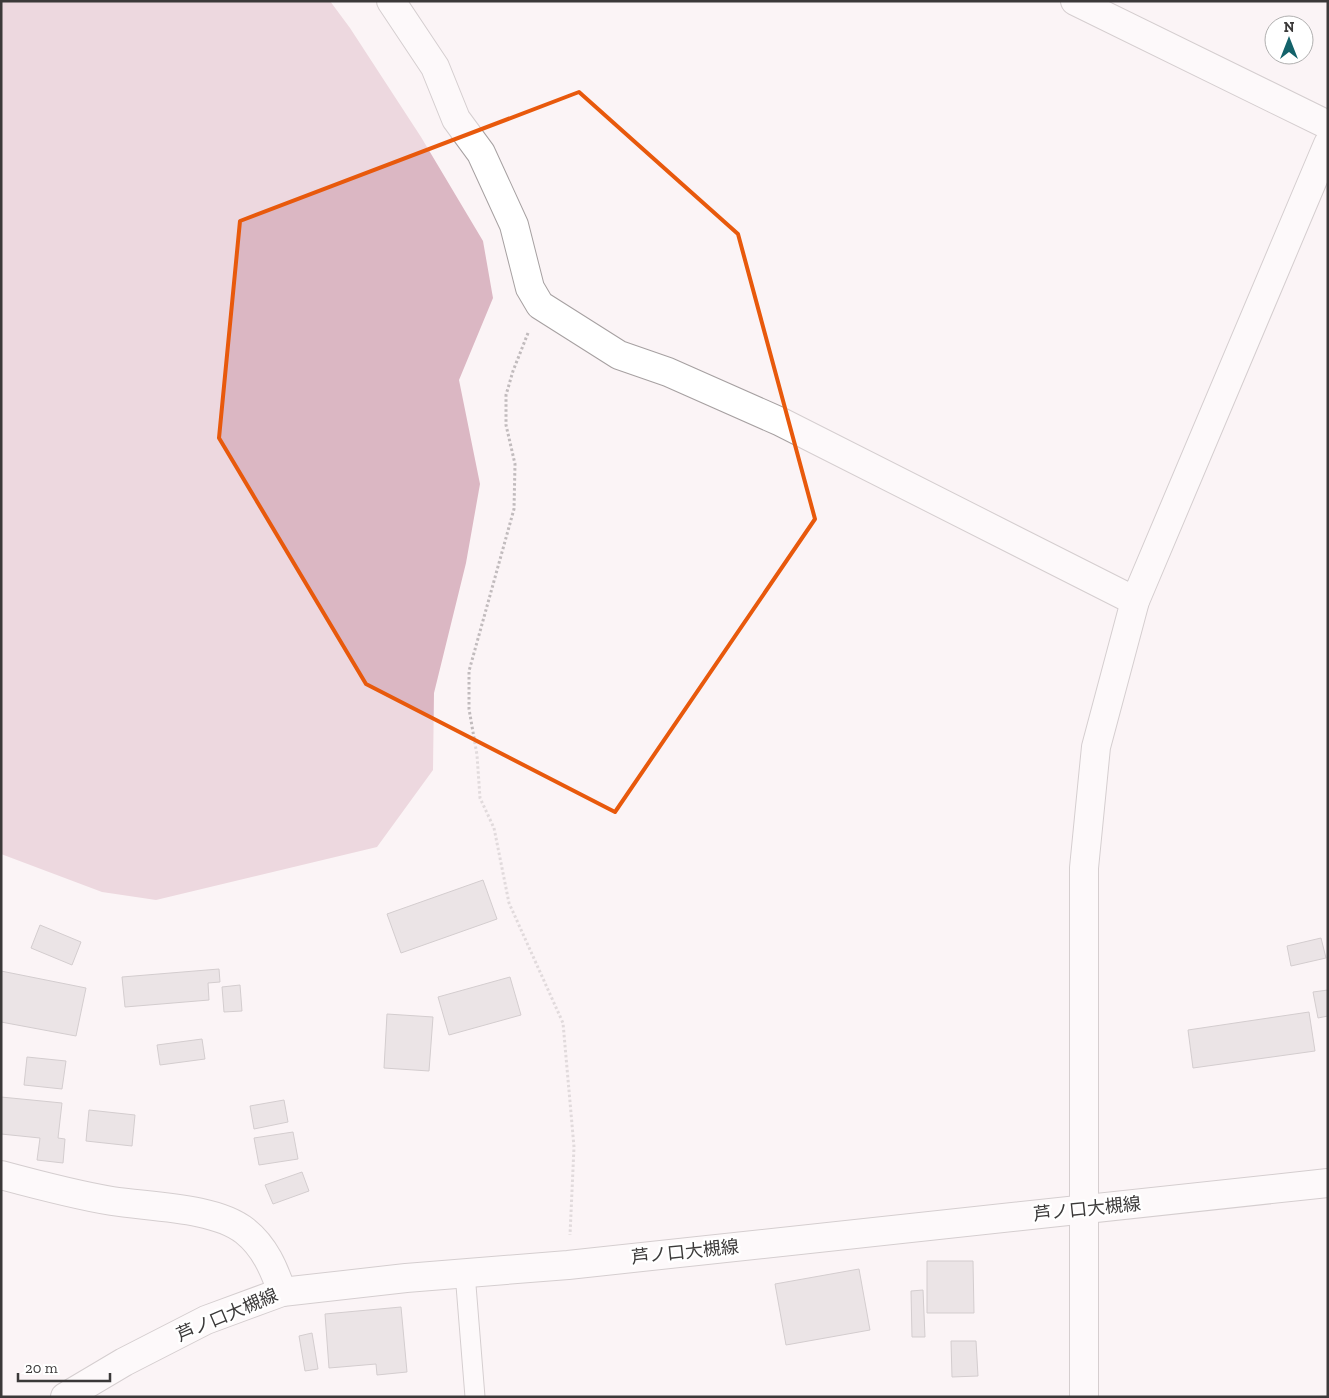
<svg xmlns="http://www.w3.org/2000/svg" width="1329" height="1398" font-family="'Zilla Slab','Noto Sans JP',serif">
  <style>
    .green { fill: #dbb7c3 }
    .building { fill: #d7d1d3; stroke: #a39d9f }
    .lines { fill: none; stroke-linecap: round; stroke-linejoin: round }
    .service-casing { stroke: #a6a0a1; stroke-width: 21 }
    .minor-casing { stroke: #a6a0a1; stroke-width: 30 }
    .tertiary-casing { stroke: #a6a0a1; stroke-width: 30 }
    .secondary-casing { stroke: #a6a0a1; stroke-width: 30 }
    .path { stroke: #c1bbbd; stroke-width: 3; stroke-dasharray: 2.5 2.5; stroke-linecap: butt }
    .service { stroke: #fff; stroke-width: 19 }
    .minor { stroke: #fff; stroke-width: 28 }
    .tertiary { stroke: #fff; stroke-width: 28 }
    .secondary { stroke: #fff; stroke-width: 28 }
    .marked { fill: none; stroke: #e8590c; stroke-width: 4; stroke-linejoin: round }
    .labels { text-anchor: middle; stroke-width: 5; stroke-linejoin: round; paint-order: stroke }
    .street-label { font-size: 18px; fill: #3b3939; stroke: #fff }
  </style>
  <rect width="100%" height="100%" fill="#fbf4f6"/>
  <path class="green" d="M1,1H330L350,28L421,137L483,241L493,298L459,380L480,484L466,563L434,693L433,770L377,847L156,900L102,892L1,854Z"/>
  <g class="building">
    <path d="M483,880L497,919L401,953L387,914Z"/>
    <path d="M40,925L81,942L72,965L31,948Z"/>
    <path d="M1321,938L1326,958L1291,966L1287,946Z"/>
    <path d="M219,969L220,982L208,983L209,1000L125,1007L122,977Z"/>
    <path d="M1,971L86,988L76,1036L1,1022Z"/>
    <path d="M510,977L521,1015L449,1035L438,997Z"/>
    <path d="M240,985L242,1011L224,1012L222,987Z"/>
    <path d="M1328,990V1016L1318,1018L1313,992Z"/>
    <path d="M1309,1012L1315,1051L1193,1068L1188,1030Z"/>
    <path d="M387,1014L433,1017L429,1071L384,1068Z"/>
    <path d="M202,1039L205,1059L160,1065L157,1045Z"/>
    <path d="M27,1057L66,1061L62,1089L24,1085Z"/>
    <path d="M1,1097L62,1103L58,1138L65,1139L63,1163L37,1160L40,1138L1,1134Z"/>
    <path d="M284,1100L288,1122L254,1129L250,1106Z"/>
    <path d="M89,1110L135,1115L132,1146L86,1141Z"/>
    <path d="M293,1132L298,1159L259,1165L254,1138Z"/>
    <path d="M302,1172L309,1191L273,1204L265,1185Z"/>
    <path d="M927,1261H973L974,1313H927Z"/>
    <path d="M859,1269L870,1330L786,1345L775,1284Z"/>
    <path d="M923,1290L925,1337H912L911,1291Z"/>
    <path d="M401,1307L407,1372L377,1375L376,1364L329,1368L325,1314Z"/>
    <path d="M312,1333L318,1369L305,1371L299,1336Z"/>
    <path d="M951,1341H976L978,1376L952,1377Z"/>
  </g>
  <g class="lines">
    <g class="service-casing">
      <path id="service" d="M465,1273L475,1397"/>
    </g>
    <g class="minor-casing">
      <g id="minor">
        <path d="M391,1L435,67L456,119L481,153L514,225L530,288L540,305L619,355L668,372L781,422L1135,601"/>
        <path d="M1075,1L1328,125"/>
        <path d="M1,1175C38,1185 75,1195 112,1201C149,1207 215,1207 245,1231C265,1247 274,1269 282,1292"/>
      </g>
    </g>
    <g class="tertiary-casing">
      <path id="tertiary" d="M1084,1397V868L1096,747L1135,601L1328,144"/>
    </g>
    <g class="secondary-casing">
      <path id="secondary" d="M65,1397L124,1362L206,1320L282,1292L406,1278L568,1265L1328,1183"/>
    </g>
    <path class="path" d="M528,333L513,371L506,395V425L515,464L514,509L469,671V709L477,755L480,798L494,828L509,903L563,1023L574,1147L570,1235"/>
    <use href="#service" class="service"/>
    <use href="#minor" class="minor"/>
    <use href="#tertiary" class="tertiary"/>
    <use href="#secondary" class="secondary"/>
  </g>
  <path d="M0 0H1329V1398H0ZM579,92L738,234L815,519L615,812L366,684L219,438L240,221Z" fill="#fbf4f6" fill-opacity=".55" fill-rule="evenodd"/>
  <path class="marked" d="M579,92L738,234L815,519L615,812L366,684L219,438L240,221Z"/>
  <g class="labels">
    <g class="street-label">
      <text transform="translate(1087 1209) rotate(-6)" y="6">芦ノ口大槻線</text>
      <text transform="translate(685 1252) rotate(-6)" y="6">芦ノ口大槻線</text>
      <text transform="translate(227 1315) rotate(-23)" y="6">芦ノ口大槻線</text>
    </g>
  </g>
  <rect width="1329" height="1398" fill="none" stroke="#3b3939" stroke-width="5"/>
  <g transform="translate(1289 40)"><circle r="24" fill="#ffffff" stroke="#b1b0b0"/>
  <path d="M0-4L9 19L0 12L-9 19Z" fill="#13626a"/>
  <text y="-8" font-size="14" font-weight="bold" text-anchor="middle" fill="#3b3939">N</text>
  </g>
  <path d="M18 1373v8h92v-8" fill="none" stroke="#3b3939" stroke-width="2.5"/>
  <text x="25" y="1373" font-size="15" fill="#3b3939" stroke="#ffffff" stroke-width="4" paint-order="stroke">20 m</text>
</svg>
